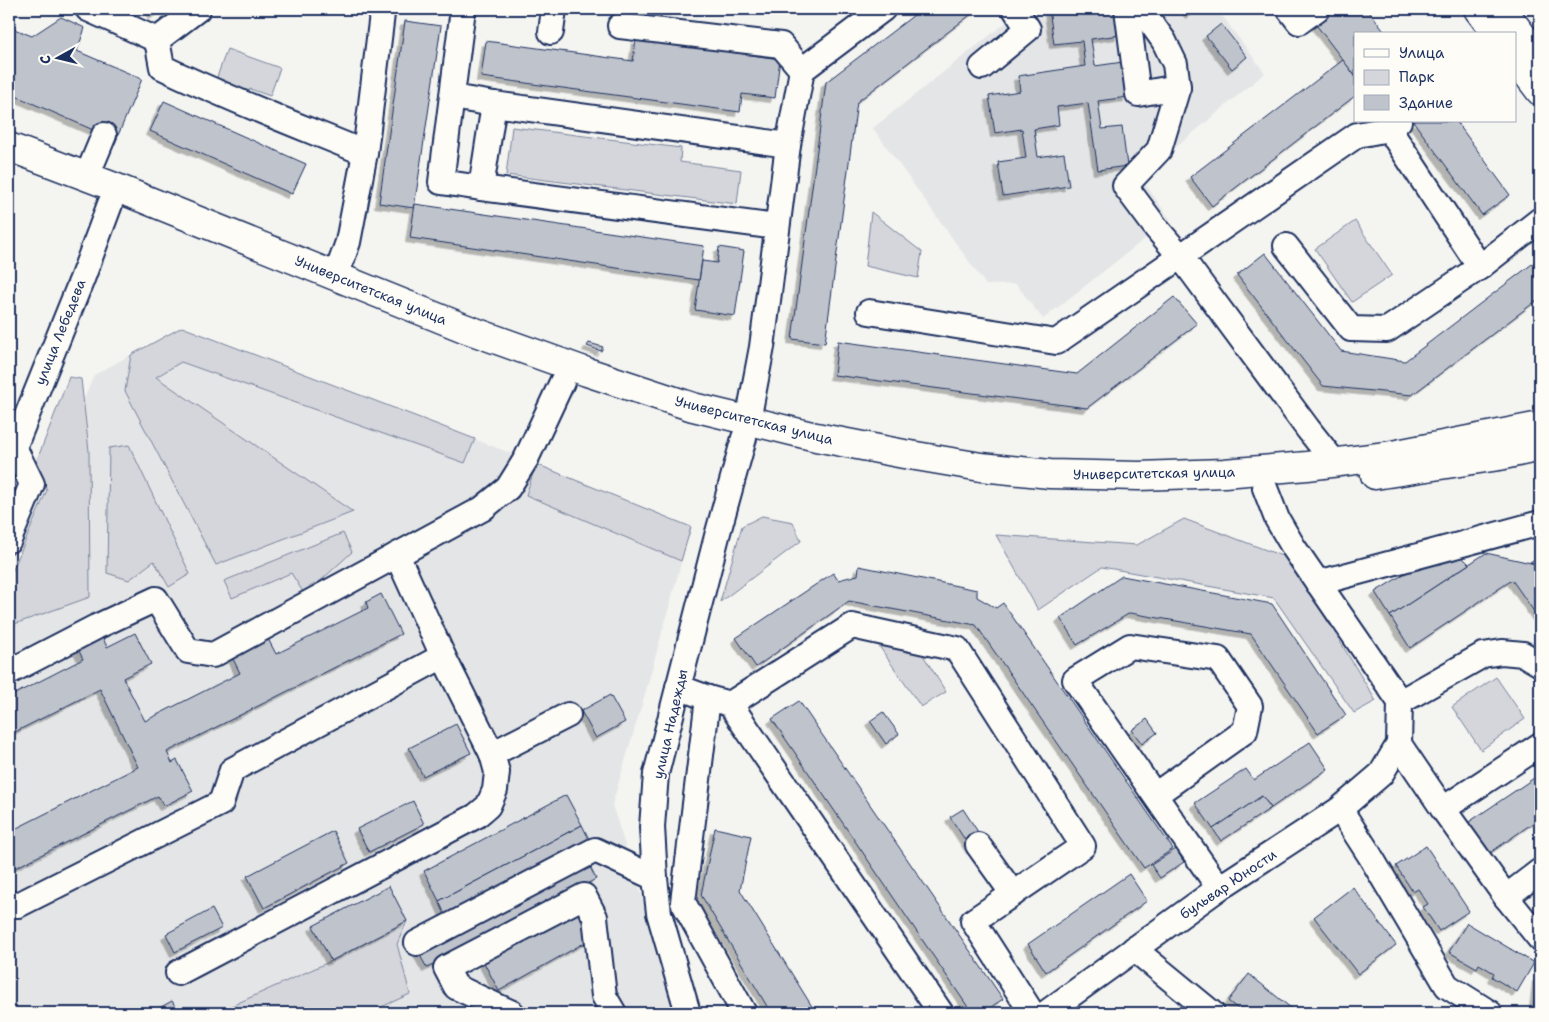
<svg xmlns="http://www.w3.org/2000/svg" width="1549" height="1022" font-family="'Shantell Sans',sans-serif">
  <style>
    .built { fill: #e4e5e6 }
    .green { fill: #d4d6db; stroke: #78829c }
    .building { fill: #bfc3cc; stroke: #1b2f5e; filter: url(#shadow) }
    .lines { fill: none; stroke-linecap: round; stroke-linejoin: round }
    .minor-casing { stroke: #1b2f5e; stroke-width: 28 }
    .major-casing { stroke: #1b2f5e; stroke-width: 31 }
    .minor { stroke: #fdfcf7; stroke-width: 24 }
    .major { stroke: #fdfcf7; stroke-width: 28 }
    .labels { text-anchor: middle; stroke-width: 4; stroke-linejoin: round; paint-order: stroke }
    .street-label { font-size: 14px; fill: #1b2f5e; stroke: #fdfcf7 }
  </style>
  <defs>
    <filter id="shadow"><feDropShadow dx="-4.5" dy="4.5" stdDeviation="0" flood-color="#0004"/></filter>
  </defs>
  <rect width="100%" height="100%" fill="#f4f4f1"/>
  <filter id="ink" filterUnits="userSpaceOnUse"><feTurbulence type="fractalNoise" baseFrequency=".02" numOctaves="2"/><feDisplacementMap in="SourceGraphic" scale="10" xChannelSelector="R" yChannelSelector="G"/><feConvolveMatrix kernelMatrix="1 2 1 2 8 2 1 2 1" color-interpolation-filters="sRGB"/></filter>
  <g filter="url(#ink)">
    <g class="built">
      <path d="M1023,9H1217L1265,73L1140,177L1170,219L1043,319L1016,284L986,285L873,128Z"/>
      <path d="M182,327L526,459L691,527L647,687L612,805L680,1013H368L410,994L397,944L406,922L331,961L216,1013H9V579L47,490L94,375Z"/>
    </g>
    <g class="green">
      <path d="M227,49L280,68L270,96L250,89L244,103L212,91Z"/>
      <path d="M512,127L681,148L680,162L741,170L737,204L506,175Z"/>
      <path d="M871,212L922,252L918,278L865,266Z"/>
      <path d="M1355,221L1392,275L1352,302L1315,249Z"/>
      <path d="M182,327L475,439L465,463L181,362L156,377L353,512L216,565L125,391L131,355Z"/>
      <path d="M69,377L81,379L89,451L90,597L9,626V579L47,490L32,473Z"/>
      <path d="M129,445L190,574L169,587L154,561L129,580L107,573L109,448Z"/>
      <path d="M536,464L691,527L681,561L526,495Z"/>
      <path d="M762,516L793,522L801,541L720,602L742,526Z"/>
      <path d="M1184,519L1290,559L1376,701L1354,713L1274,598L1102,567L1038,610L996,535L1137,545Z"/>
      <path d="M343,533L352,552L305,595L291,573L232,598L224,581Z"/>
      <path d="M896,639L918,647L946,692L921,707L879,646Z"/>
      <path d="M1496,677L1525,719L1481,750L1452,707Z"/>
      <path d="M407,921L397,944L410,994L368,1013H216L331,961Z"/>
    </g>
    <g class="building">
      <path d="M149,9H162L154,15Z"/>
      <path d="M922,9H978L857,102L825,343L792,339L826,82Z"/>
      <path d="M1049,9H1116L1120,35L1091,39L1095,66L1123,62L1128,97L1098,101L1102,129L1122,127L1127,166L1098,170L1088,103L1057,107L1059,125L1034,129L1038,157L1064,153L1069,186L1003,196L998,162L1026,158L1022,129L995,133L989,96L1020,91L1018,76L1085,66L1082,41L1054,44Z"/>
      <path d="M1186,9H1198L1190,14Z"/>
      <path d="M1330,9H1367L1386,34H1355V76L1314,22Z"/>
      <path d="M61,17L85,28L77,51L142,79L116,140L9,93V27L32,36Z"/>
      <path d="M405,21L441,26L414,208L379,203Z"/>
      <path d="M1221,24L1247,57L1232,69L1206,36Z"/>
      <path d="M636,39L780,59L775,98L742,94L740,112L481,77L486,41L633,61Z"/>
      <path d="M1343,60L1355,76V96L1212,206L1190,177Z"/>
      <path d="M164,101L306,164L292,194L150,131Z"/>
      <path d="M1413,121H1456L1510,195L1482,215Z"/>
      <path d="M415,204L704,246L699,280L410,238Z"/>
      <path d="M719,247L744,251L735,316L695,310L702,261L717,263Z"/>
      <path d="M1265,253L1341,351L1405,361L1540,258V298L1412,395L1323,386L1237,275Z"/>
      <path d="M1174,297L1197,324L1087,408L834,375L838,341L1077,374Z"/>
      <path d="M589,343L603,347L601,351L587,346Z"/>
      <path d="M1486,553L1540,565V620L1512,580L1410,648L1390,616Z"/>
      <path d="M1540,556V565L1530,562Z"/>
      <path d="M1462,557L1469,564L1390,616L1375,592L1422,563Z"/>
      <path d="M859,566L977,590V597L996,608L1003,603L1173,849L1144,868L976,625L849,601L756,667L736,638L833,573L838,580L858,575Z"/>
      <path d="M1122,576L1272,604L1346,715L1318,733L1251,634L1130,613L1077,645L1060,618Z"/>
      <path d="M381,594L401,634L167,752L172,763L177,760L193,791L164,806L158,796L9,871V832L138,767L100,689L9,735V697L83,659L77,647L101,634L107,647L135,633L151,664L123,678L145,721L240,673L231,655L267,637L276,654L368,608L366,602Z"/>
      <path d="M610,695L625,722L596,738L581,711Z"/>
      <path d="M799,701L1003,999L982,1013H972L772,719Z"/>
      <path d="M883,712L899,734L886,744L870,721Z"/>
      <path d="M1147,719L1157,733L1142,744L1132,730Z"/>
      <path d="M456,724L471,753L423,776L409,748Z"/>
      <path d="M1310,742L1328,769L1271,808L1262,796L1213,829L1195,803L1246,769L1254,780Z"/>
      <path d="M1540,774V818L1487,855L1466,824Z"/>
      <path d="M566,795L582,825L439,901L424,871Z"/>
      <path d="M1262,796L1271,808L1221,841L1213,829Z"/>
      <path d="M413,801L424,824L369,852L357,829Z"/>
      <path d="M963,809L984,841L971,849L950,817Z"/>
      <path d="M582,825L590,841L447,919L439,901Z"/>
      <path d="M715,828L751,836L740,890L816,1013H771L701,895Z"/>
      <path d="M333,831L349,863L264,908L247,876Z"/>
      <path d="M1426,846L1469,911L1439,931L1423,907L1428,904L1418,889L1413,892L1396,866Z"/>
      <path d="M1176,849L1184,862L1160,878L1151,865Z"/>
      <path d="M588,863L596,879L427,968L418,952Z"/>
      <path d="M1129,874L1147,901L1046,972L1028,944Z"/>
      <path d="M389,886L407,921L331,961L313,926Z"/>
      <path d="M1353,887L1396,945L1358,974L1314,917Z"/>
      <path d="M575,907L593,938L499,991L482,959Z"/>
      <path d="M212,909L222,928L175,952L166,934Z"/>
      <path d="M1467,923L1534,963L1517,992L1492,977L1494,973L1479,964L1477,968L1449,952Z"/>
      <path d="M1249,974L1297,1013H1243L1228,1001Z"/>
      <path d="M1537,977L1540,978V1013H1533Z"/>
      <path d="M172,1001L179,1013H150Z"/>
    </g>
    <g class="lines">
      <g class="minor-casing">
        <g id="minor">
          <path d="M88,9L157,40"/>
          <path d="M198,9L157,40L162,67C228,99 297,125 365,153L348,242L336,276"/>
          <path d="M463,9L441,182L481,188"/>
          <path d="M1127,9L1138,94L1178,87"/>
          <path d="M1141,9L1164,41L1175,64L1178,87L1159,150L1125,186L1157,229L1181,257L1308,429L1335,463"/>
          <path d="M1289,9L1299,22L1317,9"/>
          <path d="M620,26L781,45L802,70"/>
          <path d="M551,32L554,9"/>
          <path d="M982,67L1028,29L1015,9"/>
          <path d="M452,97L494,104"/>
          <path d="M1389,129L1480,267"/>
          <path d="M365,153L382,14"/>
          <path d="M87,176L104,135"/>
          <path d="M777,227L481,188L494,104L788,145"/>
          <path d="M1286,246L1351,329L1387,330L1480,267L1540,220"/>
          <path d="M869,312L1056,342L1357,135L1389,129L1399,121"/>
          <path d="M748,421L762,347L788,145L802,70L883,9"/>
          <path d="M9,460L82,279L110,204"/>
          <path d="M1265,488L1277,519L1294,548L1400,702L1399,744L1443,809L1506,897L1540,939"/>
          <path d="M9,540L32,484L14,447"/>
          <path d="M1318,583L1540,523"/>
          <path d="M9,672L96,627L156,599L188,651L213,655L482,509L508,488L526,459L562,382"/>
          <path d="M678,687L708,698L730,704L941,1013"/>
          <path d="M708,698L683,902L744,1013"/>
          <path d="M1400,702L1483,655L1502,652L1523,654L1540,664"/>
          <path d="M730,704L852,626L957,649L1083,846L973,921L1032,1013"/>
          <path d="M492,754L568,715"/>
          <path d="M1155,795L1245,731L1250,706L1218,659L1130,646L1075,680L1219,888"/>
          <path d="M1340,809L1369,854L1447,986L1490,1013"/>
          <path d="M1443,809L1540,745"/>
          <path d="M978,845L1013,894"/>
          <path d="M1506,897L1540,871"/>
          <path d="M9,903L18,905L221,803L232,770L443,656"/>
          <path d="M417,943L595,850L655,878"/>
          <path d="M1134,949L1212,1013"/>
          <path d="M178,973L476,816L488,806L495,790L497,772L492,754L443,656L397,555"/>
          <path d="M512,1013L456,987L446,968L584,896L595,917L604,996L614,1013"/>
          <path d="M688,1013L659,913L655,878L652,827L656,774L717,536L744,438"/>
          <path d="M1046,1013L1219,888L1340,809L1381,774L1399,744"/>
        </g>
      </g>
      <g class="major-casing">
        <g id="major">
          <path d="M1478,9L1497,34"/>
          <path d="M1502,9L1540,59"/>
          <path d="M1515,58L1540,91"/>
          <path d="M9,147L117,188L464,328L587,372L693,407L816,437L904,454L981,467L1050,474L1139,476L1224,473L1307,466L1387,456L1540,426"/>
          <path d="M1375,475L1499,456L1540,447"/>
        </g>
      </g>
      <use href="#minor" class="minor"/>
      <use href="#major" class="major"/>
    </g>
  </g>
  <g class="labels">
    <g class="street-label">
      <text transform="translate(371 290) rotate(22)" y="5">Университетская улица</text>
      <text transform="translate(60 332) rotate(-68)" y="5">улица Лебедева</text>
      <text transform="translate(754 420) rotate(14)" y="5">Университетская улица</text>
      <text transform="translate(1154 473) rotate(-1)" y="5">Университетская улица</text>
      <text transform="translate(670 724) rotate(-77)" y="5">улица Надежды</text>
      <text transform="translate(1228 884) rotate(-34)" y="5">бульвар Юности</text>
    </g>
  </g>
  <rect width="1549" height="1022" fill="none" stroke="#fdfcf7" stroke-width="30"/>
  <rect x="15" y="15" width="1519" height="992" fill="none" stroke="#1b2f5e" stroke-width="2" filter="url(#ink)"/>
  <rect x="1354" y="32" width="162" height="90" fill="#fdfcf7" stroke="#a3aaba"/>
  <rect x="1364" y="49" width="25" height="8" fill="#fdfcf7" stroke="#a3aaba"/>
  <text x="1399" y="58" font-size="15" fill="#1b2f5e">Улица</text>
  <rect x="1364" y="70" width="25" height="15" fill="#d4d6db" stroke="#a3aaba"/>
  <text x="1399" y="82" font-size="15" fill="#1b2f5e">Парк</text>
  <rect x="1364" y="95" width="25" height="15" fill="#bfc3cc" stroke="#a3aaba"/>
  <text x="1399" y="108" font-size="15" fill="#1b2f5e">Здание</text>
  <g transform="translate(58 58) rotate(262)" stroke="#fdfcf7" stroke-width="4" paint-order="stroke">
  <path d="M0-4L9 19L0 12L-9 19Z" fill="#1b2f5e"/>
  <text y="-8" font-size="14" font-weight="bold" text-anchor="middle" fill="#1b2f5e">С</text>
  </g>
</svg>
